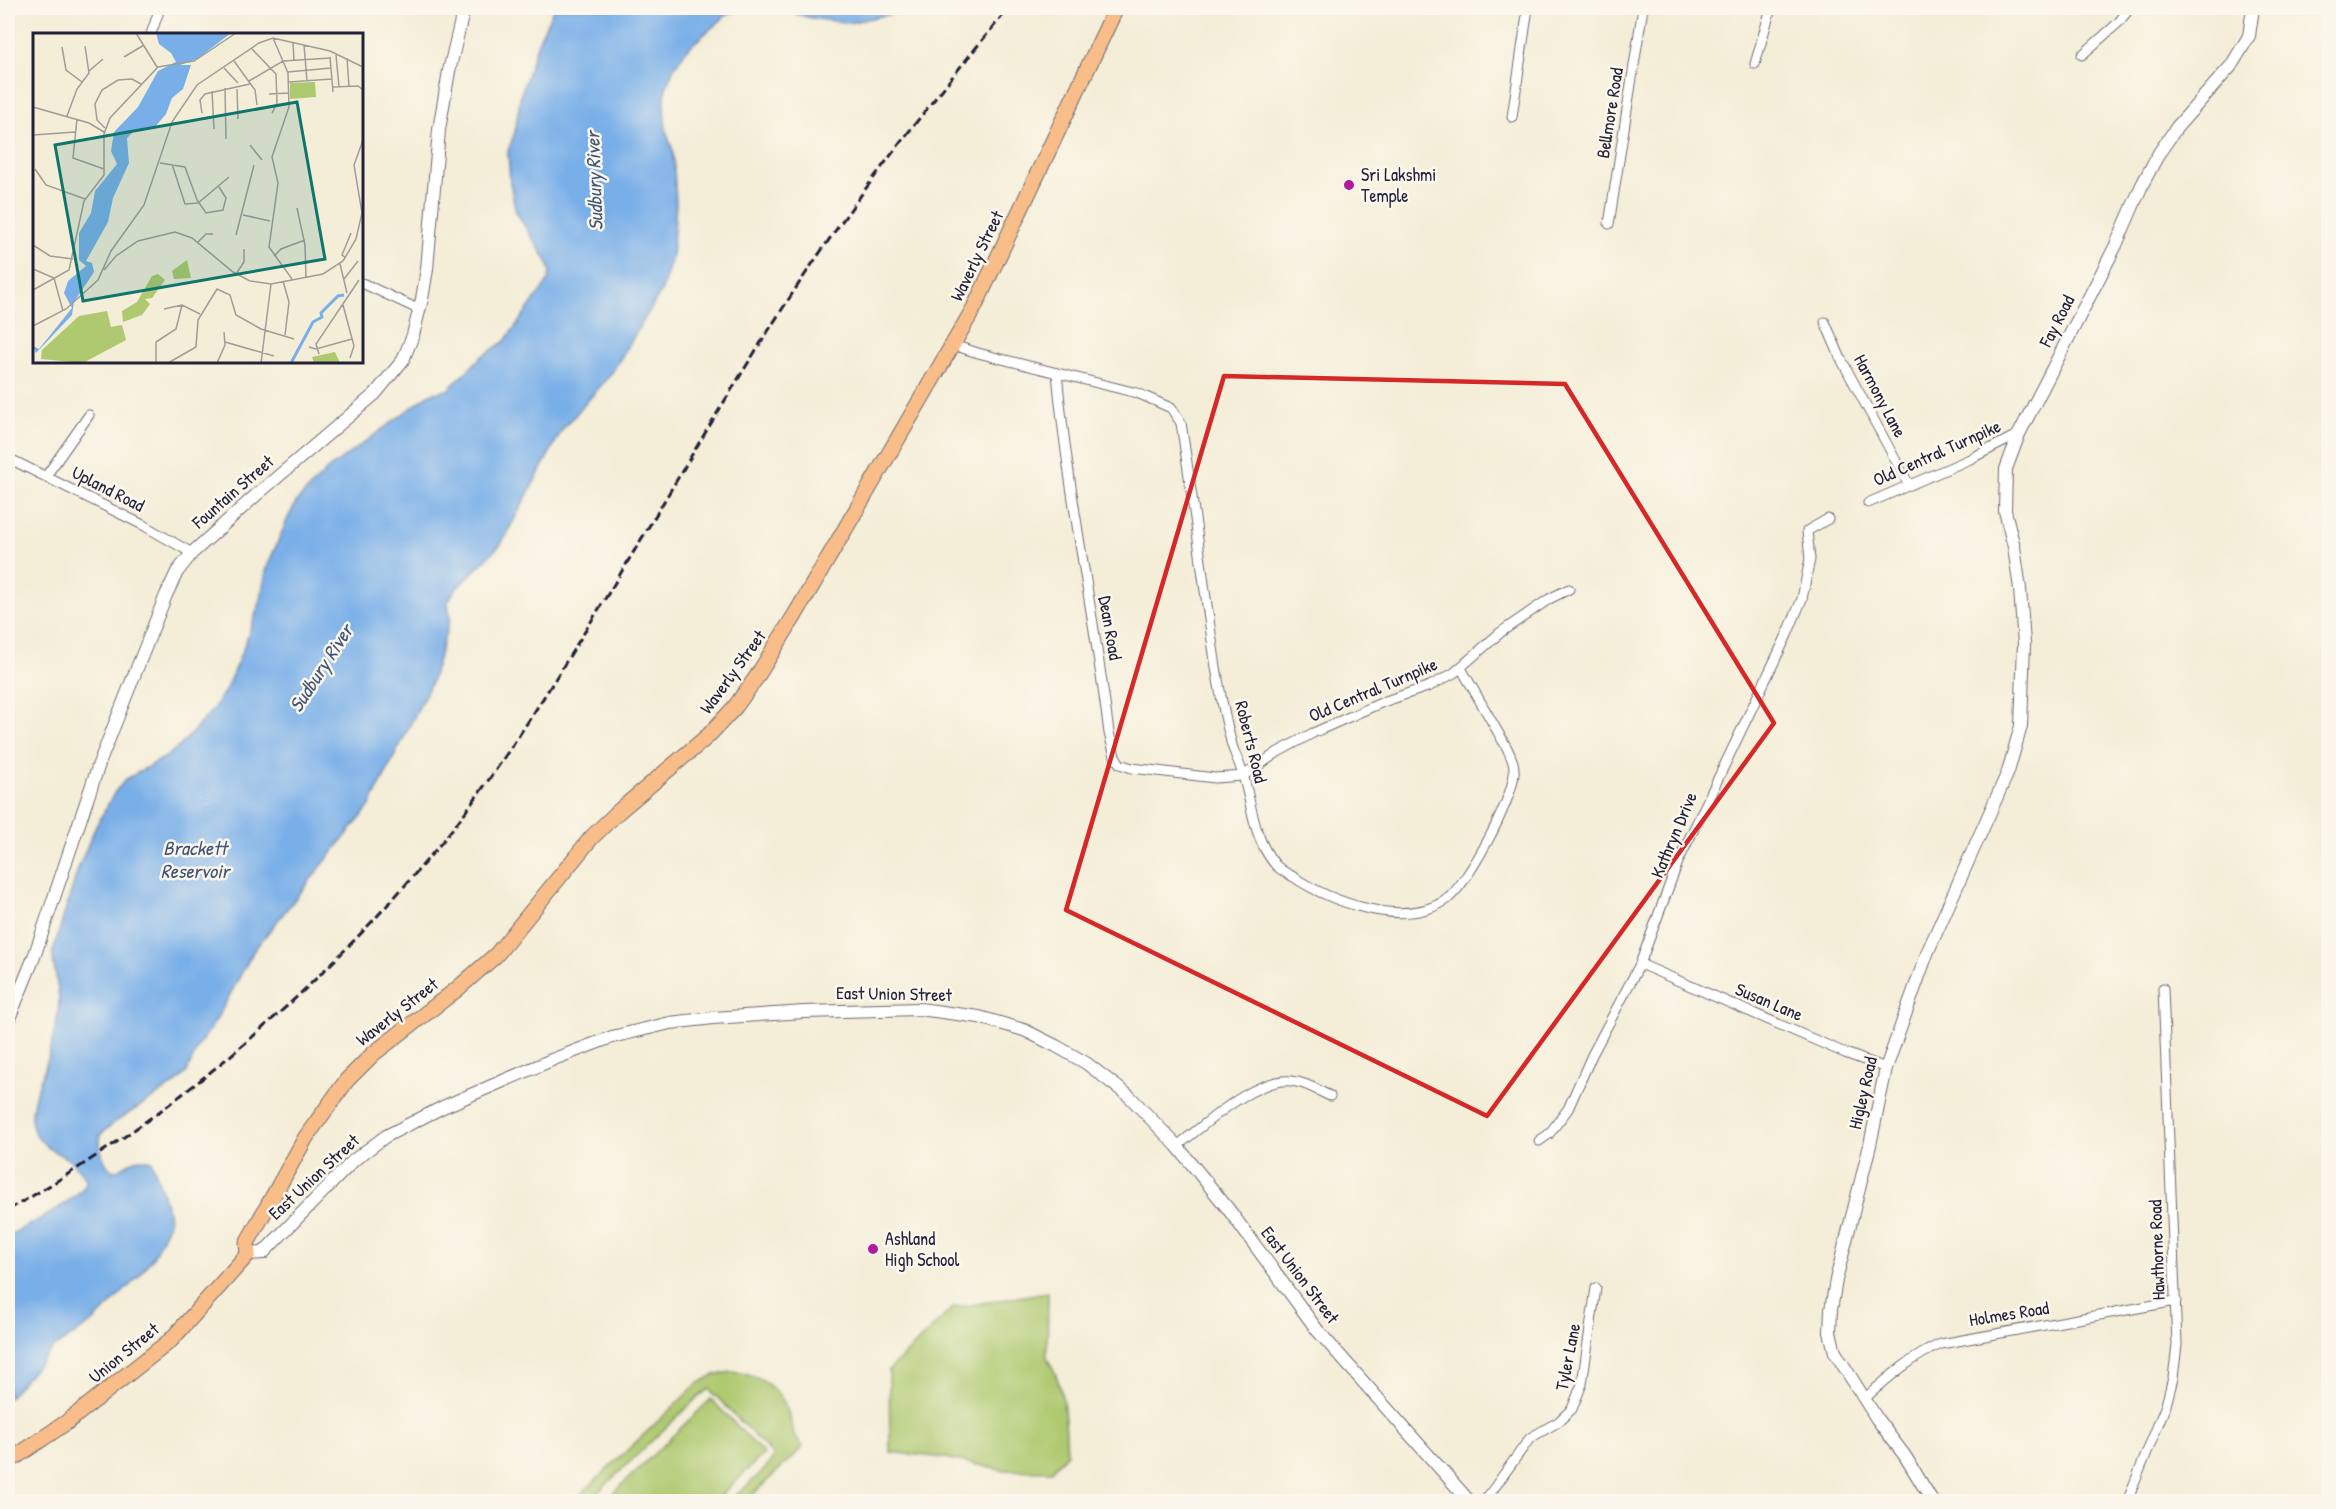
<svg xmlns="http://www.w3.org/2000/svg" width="2336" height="1509" font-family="'Patrick Hand',sans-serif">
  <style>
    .green { fill: #aec96f; stroke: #687655; stroke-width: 1.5 }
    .water { fill: #79afe8; stroke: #4e6892; stroke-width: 1.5 }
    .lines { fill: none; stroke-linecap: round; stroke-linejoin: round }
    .minor-casing { stroke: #6c6972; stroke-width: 11 }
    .tertiary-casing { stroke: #6c6972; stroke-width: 14 }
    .primary-casing { stroke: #6c6972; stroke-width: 17 }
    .minor { stroke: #fff; stroke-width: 9 }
    .tertiary { stroke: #fff; stroke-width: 12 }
    .primary { stroke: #f9bd89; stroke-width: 15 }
    .rail { stroke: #22223b; stroke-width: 3; stroke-dasharray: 9 4.5; stroke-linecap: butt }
    .marked { fill: none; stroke: #d62828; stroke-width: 4.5; stroke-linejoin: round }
    .poi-dot { fill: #b5179e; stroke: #fbf7ec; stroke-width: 2 }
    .labels { text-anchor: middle; stroke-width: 5; stroke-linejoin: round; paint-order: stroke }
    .street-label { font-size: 18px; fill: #22223b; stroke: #fbf7ec }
    .poi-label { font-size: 18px; fill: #22223b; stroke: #fbf7ec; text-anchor: start }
    .water-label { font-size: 20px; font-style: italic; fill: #405378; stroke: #fbf7ec }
    .inset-river { fill: none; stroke: #79afe8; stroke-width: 3 }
    .inset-road { fill: none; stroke: #a09c99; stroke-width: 1.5 }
    .view { fill: #0f766e; fill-opacity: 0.15; stroke: #0f766e; stroke-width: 3 }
    .inset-edge { fill: none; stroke: #22223b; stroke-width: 3 }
  </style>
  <rect width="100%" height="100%" fill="#fbf7ec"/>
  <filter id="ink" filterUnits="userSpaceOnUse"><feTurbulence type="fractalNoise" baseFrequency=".0167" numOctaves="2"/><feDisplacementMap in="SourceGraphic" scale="12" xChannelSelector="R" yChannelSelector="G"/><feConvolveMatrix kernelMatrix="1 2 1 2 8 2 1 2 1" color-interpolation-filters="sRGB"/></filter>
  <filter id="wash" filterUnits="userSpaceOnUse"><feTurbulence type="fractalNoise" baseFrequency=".008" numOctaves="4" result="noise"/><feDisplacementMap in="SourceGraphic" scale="24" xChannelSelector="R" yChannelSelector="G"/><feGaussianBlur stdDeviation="1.35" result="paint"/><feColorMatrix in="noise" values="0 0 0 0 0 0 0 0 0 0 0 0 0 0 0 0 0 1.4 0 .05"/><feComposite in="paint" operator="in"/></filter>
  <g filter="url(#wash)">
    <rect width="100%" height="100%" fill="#f4edd7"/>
    <g class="green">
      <path d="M1048,1292L1047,1358C1066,1386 1065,1422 1067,1454L1051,1471L1002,1470L945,1458L890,1452L889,1370L953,1308Z"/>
      <path d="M732,1372C757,1374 780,1387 788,1412C795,1431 788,1430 803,1447L746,1501H730L766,1468L774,1456L709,1389L698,1397L589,1501H574L697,1384L714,1375Z"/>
      <path d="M711,1399L764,1454L715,1501H605Z"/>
    </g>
    <g class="water">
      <path d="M554,8H745L727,15L686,50L673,70L666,88L664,107L666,131L673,151L676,203L672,257L662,290L611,374L562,430L501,544L454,591L448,602L450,619L431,683L369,807L254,950L218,1017L197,1048L187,1072L175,1084L115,1122L100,1135C98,1145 104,1166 113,1171C130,1167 131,1154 152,1161L168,1211L169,1223L153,1257L139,1276L93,1322L51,1350L8,1398V1236C27,1225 81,1201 87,1180C82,1174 75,1164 68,1159C54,1151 43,1147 34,1131C24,1112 44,1075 49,1055C53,1038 59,1019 59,1001C59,984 52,968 53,951L79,866L95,828L115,792L126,779L164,758L181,745L213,709L225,691L244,647L260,602L267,567L288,518L297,501L328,469L346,456L430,394L448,390L481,357L505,341L549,280L550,269L547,261L516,212L510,183L508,151L515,132L521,94L538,42Z"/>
      <path d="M775,8H920L848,23L811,18Z"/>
    </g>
  </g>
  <g filter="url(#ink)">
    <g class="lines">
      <g class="minor-casing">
        <g id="minor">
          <path d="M151,34L160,8"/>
          <path d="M2082,55L2118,23L2130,8"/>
          <path d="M1755,64L1771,8"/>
          <path d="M1512,117L1528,8"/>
          <path d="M1609,224L1643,8"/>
          <path d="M362,283L420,310"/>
          <path d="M1825,322L1841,359L1909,485"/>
          <path d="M953,345L978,353L1137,393L1171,408L1181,423C1190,481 1198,539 1206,598C1213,647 1219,697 1232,745C1235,755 1240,764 1243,775C1252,805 1253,837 1274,863C1278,869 1286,873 1292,876C1331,902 1403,929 1446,900C1468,884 1512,801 1514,774C1515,764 1511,757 1507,748L1461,668"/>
          <path d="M1057,373C1068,494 1094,613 1109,733L1115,756L1120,764L1132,768L1215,778L1243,776L1278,752L1313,733L1383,702L1430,686L1454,673L1501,632L1549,599L1569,589"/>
          <path d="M8,458L143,525L192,553"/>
          <path d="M46,476L89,415"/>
          <path d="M1868,503L1970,459L2019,434"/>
          <path d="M1640,964L1845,1053L1886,1068"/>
          <path d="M1539,1141L1549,1134L1568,1109L1592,1055L1640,964L1678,862L1787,635L1802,599L1810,559L1807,531L1828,519"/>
          <path d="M1177,1146C1206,1124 1254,1078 1291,1081C1305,1082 1317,1090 1330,1096"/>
          <path d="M1864,1399C1888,1378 1911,1357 1941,1344L2176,1301"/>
          <path d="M1484,1502L1530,1438L1558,1422L1572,1409L1582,1384L1596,1288"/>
          <path d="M2129,1502L2130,1494L2166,1405L2173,1378L2177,1345L2163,988"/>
        </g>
      </g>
      <g class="tertiary-casing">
        <g id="tertiary">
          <path d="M8,1021L34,957L99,764L166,595L177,572L192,553L254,497L375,394L403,360L413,335L422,299L427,269L439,130L449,71L464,8"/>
          <path d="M248,1254L263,1253L354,1160L386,1136L443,1107L554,1059L612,1037L670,1023L713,1018L804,1012L920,1009L979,1017L1024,1030L1056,1046L1086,1063L1129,1096L1177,1146L1229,1210L1318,1331L1470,1502"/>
          <path d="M1933,1502L1905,1456L1877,1419L1835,1352L1830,1332L1831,1310L1836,1280L1870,1145L1886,1068L1928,951L2008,772L2021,726L2024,644L2020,589L2014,547L2005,511L2006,469L2019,434L2116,245L2142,185L2159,153L2177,127L2231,66L2249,36L2253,8"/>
        </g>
      </g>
      <g class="primary-casing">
        <path id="primary" d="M8,1462L67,1422L171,1340L248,1254L247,1243L306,1137L347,1080L373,1054L456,990L496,955L592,837L619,811L708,736L735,707L756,678L795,615L974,308L1116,8"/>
      </g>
      <use href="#minor" class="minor"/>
      <use href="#tertiary" class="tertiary"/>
      <use href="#primary" class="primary"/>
      <path class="rail" d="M8,1210C174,1116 320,990 442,842C490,782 532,717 572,652C639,546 700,438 767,333C839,218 922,112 1009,8"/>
    </g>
  </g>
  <path class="marked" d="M1224,376L1565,384L1774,723L1487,1116L1066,910Z"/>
  <g class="poi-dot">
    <circle cx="1349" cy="185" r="6"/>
    <circle cx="873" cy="1249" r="6"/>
  </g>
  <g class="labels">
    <g class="street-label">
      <text transform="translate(1610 113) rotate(-81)" y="6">Bellmore Road</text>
      <text transform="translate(977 256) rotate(-64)" y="6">Waverly Street</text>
      <text transform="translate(2057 321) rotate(-63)" y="6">Fay Road</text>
      <text transform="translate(1880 396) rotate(62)" y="6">Harmony Lane</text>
      <text transform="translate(1937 453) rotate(-24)" y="6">Old Central Turnpike</text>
      <text transform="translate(108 489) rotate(27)" y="6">Upland Road</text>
      <text transform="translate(233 492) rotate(-41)" y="6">Fountain Street</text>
      <text transform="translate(1110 628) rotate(80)" y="6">Dean Road</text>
      <text transform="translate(733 672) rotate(-54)" y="6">Waverly Street</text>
      <text transform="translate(1373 690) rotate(-23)" y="6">Old Central Turnpike</text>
      <text transform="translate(1251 742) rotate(76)" y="6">Roberts Road</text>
      <text transform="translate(1674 835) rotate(-67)" y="6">Kathryn Drive</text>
      <text transform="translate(894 994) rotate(1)" y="6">East Union Street</text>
      <text transform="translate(1769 1002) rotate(23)" y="6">Susan Lane</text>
      <text transform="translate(397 1012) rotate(-38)" y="6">Waverly Street</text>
      <text transform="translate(1863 1093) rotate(-77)" y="6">Higley Road</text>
      <text transform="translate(314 1177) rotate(-43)" y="6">East Union Street</text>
      <text transform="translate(2157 1250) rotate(-92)" y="6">Hawthorne Road</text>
      <text transform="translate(1300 1275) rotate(53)" y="6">East Union Street</text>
      <text transform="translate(2009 1314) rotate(-9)" y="6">Holmes Road</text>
      <text transform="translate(124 1353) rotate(-39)" y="6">Union Street</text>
      <text transform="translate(1568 1357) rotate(-79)" y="6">Tyler Lane</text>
    </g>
    <g class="poi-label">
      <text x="1361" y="181">Sri Lakshmi<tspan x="1361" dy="21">Temple</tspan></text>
      <text x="885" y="1245">Ashland<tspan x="885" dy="21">High School</tspan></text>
    </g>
    <g class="water-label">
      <text transform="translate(594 181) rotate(-92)" y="7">Sudbury River</text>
      <text transform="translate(321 668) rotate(-57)" y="7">Sudbury River</text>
      <text x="195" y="855">Brackett<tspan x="195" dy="23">Reservoir</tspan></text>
    </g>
  </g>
  <g transform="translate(33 33)">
    <rect width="330" height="330" fill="#f4edd7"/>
    <path d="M282,49L283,64L257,66V50ZM154,227L158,245L141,246L139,238ZM125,241L132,247L119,265L112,266L117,271L109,282L90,289L89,278L104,269L119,243ZM74,278L78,294L89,292L93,307L50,330L8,326L9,317L46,283ZM302,319L307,330H281L279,324Z" fill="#aec96f"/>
    <path d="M123,0H198L164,26L147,32H158L150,56L139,65L133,81L121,95L100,99L94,105L96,130L80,165L75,189L53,228L59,230L61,239L41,269L39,282L3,320L0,313L6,316L39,275L31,260L35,248L53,233L46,227V200L58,180L62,158L84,131L78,118L81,99L105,74L125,38L143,29L138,20L126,11Z" fill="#79afe8"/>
    <path class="inset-river" d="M258,330L280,289L289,284L288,280L305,263L311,262"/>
    <path class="inset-road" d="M103,0L124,34M240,5L255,40L256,74L239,124L245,150L236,214L259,246M260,9L261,28M271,12L274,48M29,14L33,37L49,49M219,16L243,41L244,70L239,80M303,22L306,54M91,24L111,12M297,24L300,59M314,25L316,54M201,28L222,57L224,72M191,35L205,50M56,38L70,26M255,39L298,35M216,48L250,28L298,25M256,49L299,46M300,54L325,53L330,57M192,55L193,106M204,56L205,86M179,58L181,96M236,61L256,60M0,74L56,90L71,99M169,80L167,67L172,61L217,51M34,83L44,56L56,40L52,13M44,86L40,125L71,136M72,95L64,87L62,71L69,57L85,47L99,46L108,51M0,102L42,99M217,112L229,127M127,130L152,134L164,167L173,180L190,177L193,165L186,154M139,131L152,171L165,170L196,144M2,136L13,152L52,166M264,175L272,212L273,245M210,182L237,188M203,202L221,132M165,209L173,201H180M0,212L17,223L40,226M241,223L248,216L272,207M313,225L309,222L318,200M307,231L314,260M0,236L21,245L30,278M71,237L83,223L105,208L142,199L159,205L200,239L217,248L238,251L290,241L310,228L323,206L329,180L321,132L330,107M203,241L211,229V216M311,246L325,228M250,248L256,269L252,302M0,257L36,237L51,168L71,142V101L77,85L125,34L161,28L203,0M310,272L321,313L317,325M131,276L149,272L167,281M0,293L33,276L65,247L78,218L111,172L139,89L164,52L226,10L240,5L297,18L330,34M192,309L241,323M276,314L283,316L319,306M286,321L283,311L326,247M123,330V309L143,296L149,272M135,330L163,314L165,287L184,256L197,262L203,282L228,296L261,306M184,330L192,312L191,299M228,330L238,251"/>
    <path class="view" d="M264,69L292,226L50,268L22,112Z"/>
    <rect width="330" height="330" class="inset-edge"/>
  </g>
  <rect width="2336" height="1509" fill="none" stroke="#fbf7ec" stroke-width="30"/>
</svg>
